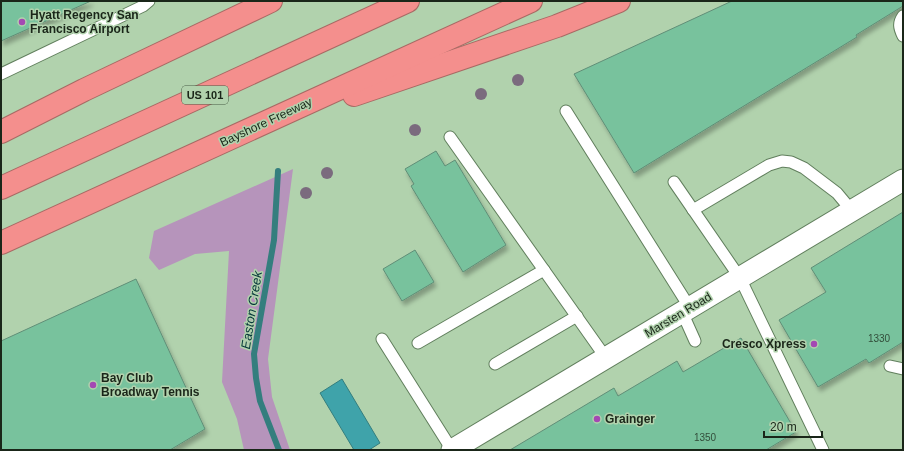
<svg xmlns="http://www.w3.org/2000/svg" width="904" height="451" font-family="Arial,sans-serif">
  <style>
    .green { fill: #b694bb }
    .water { fill: #3fa3aa; stroke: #347e7e }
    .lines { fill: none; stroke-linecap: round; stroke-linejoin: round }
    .stream { stroke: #347e7e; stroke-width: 6 }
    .building { fill: #78c29d; stroke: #608e77; filter: url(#shadow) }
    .service-casing { stroke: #617f5d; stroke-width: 13 }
    .minor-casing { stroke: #617f5d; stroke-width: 23 }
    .motorway-casing { stroke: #a86a64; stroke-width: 24 }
    .service { stroke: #fff; stroke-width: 11 }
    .minor { stroke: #fff; stroke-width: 21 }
    .motorway { stroke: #f48f8d; stroke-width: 22 }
    .tree { fill: #7b6b7e }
    .poi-dot { fill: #a448b3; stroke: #b1d2ad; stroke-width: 1.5 }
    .labels { text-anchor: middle; stroke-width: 3; stroke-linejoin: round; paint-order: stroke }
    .number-label { font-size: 10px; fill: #324d3a }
    .shield { fill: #b1d2ad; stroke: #475a45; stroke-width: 1 }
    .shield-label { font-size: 11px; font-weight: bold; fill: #1a2619 }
    .poi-label { font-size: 12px; font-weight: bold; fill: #1a2619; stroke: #b1d2ad; text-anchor: start }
    .street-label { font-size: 12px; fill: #1a2619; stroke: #b1d2ad }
    .water-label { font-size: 13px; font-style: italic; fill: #053639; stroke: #b1d2ad }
  </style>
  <defs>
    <filter id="shadow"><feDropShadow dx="2.5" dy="4.5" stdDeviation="2" flood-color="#0004"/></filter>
  </defs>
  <rect width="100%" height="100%" fill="#b1d2ad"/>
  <path class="green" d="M293,169L268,359L272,397L290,450H244L237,419L222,382L229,251L195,254L159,270L149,258L154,231Z"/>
  <path class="water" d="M342,379L380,443L369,450H354L320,393Z"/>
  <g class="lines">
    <path class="stream" d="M278,171L274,240L254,354L256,378L260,401L279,450"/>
  </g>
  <g class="building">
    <path d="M1,1H91L1,41Z"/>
    <path d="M732,1H903V6L856,35L857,37L634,173L574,74Z"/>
    <path d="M436,151L445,166L455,160L506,245L463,272L411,186L414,184L405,169Z"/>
    <path d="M903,212V342L869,363L866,359L818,387L779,320L826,292L811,268Z"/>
    <path d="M415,250L434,282L402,301L383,269Z"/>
    <path d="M136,279L205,429L170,450H1V341Z"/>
    <path d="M741,338L796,432L766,450H510L614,388L618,396L677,361L683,372Z"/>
  </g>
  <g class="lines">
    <g class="service-casing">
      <g id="service">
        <path d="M903,16C898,23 899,28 903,36"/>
        <path d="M1,74L143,6L149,1"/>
        <path d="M566,111L690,308"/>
        <path d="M450,137L606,358"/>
        <path d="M674,182L740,278L823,450"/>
        <path d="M693,210L769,165L782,161L791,162L804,168L837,193L852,211"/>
        <path d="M682,312L695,341"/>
        <path d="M382,339L452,450"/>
        <path d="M418,343L544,270"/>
        <path d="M495,364L577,316"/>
        <path d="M890,366L903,369"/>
      </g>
    </g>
    <g class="minor-casing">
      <path id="minor" d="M452,450L903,180"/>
    </g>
    <g class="motorway-casing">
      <g id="motorway">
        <path d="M354,95L557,26L619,1"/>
        <path d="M1,132L84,90L271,1"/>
        <path d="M1,188L408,1"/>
        <path d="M1,243L531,1"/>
      </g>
    </g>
    <use href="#service" class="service"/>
    <use href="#minor" class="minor"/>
    <use href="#motorway" class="motorway"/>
  </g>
  <g class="tree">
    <circle cx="518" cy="80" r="6"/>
    <circle cx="481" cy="94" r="6"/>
    <circle cx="415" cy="130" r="6"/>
    <circle cx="327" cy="173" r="6"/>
    <circle cx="306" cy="193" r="6"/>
  </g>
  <g class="poi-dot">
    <circle cx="22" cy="22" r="4"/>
    <circle cx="814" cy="344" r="4"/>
    <circle cx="93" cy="385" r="4"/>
    <circle cx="597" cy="419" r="4"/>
  </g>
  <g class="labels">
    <g class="number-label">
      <text x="879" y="342">1330</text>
      <text x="705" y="441">1350</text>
    </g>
    <rect class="shield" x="182" y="86" width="46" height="18" rx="3"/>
    <g class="shield-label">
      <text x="205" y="99">US 101</text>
    </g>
    <g class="poi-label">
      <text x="30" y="19">Hyatt Regency San<tspan x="30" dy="14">Francisco Airport</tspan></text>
      <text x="806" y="348" text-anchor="end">Cresco Xpress</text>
      <text x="101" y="382">Bay Club<tspan x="101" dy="14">Broadway Tennis</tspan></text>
      <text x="605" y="423">Grainger</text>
    </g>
    <g class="street-label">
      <text transform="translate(266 122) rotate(-25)" y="4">Bayshore Freeway</text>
      <text transform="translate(678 315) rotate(-31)" y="4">Marsten Road</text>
    </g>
    <g class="water-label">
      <text transform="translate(251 310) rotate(-81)" y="5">Easton Creek</text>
    </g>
  </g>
  <rect width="904" height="451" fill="none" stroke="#1a2619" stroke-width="4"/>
  <path d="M764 431v6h58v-6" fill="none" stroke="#1a2619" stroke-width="2"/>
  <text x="770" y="431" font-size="12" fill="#1a2619" stroke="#b1d2ad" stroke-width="3" paint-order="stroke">20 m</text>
</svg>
